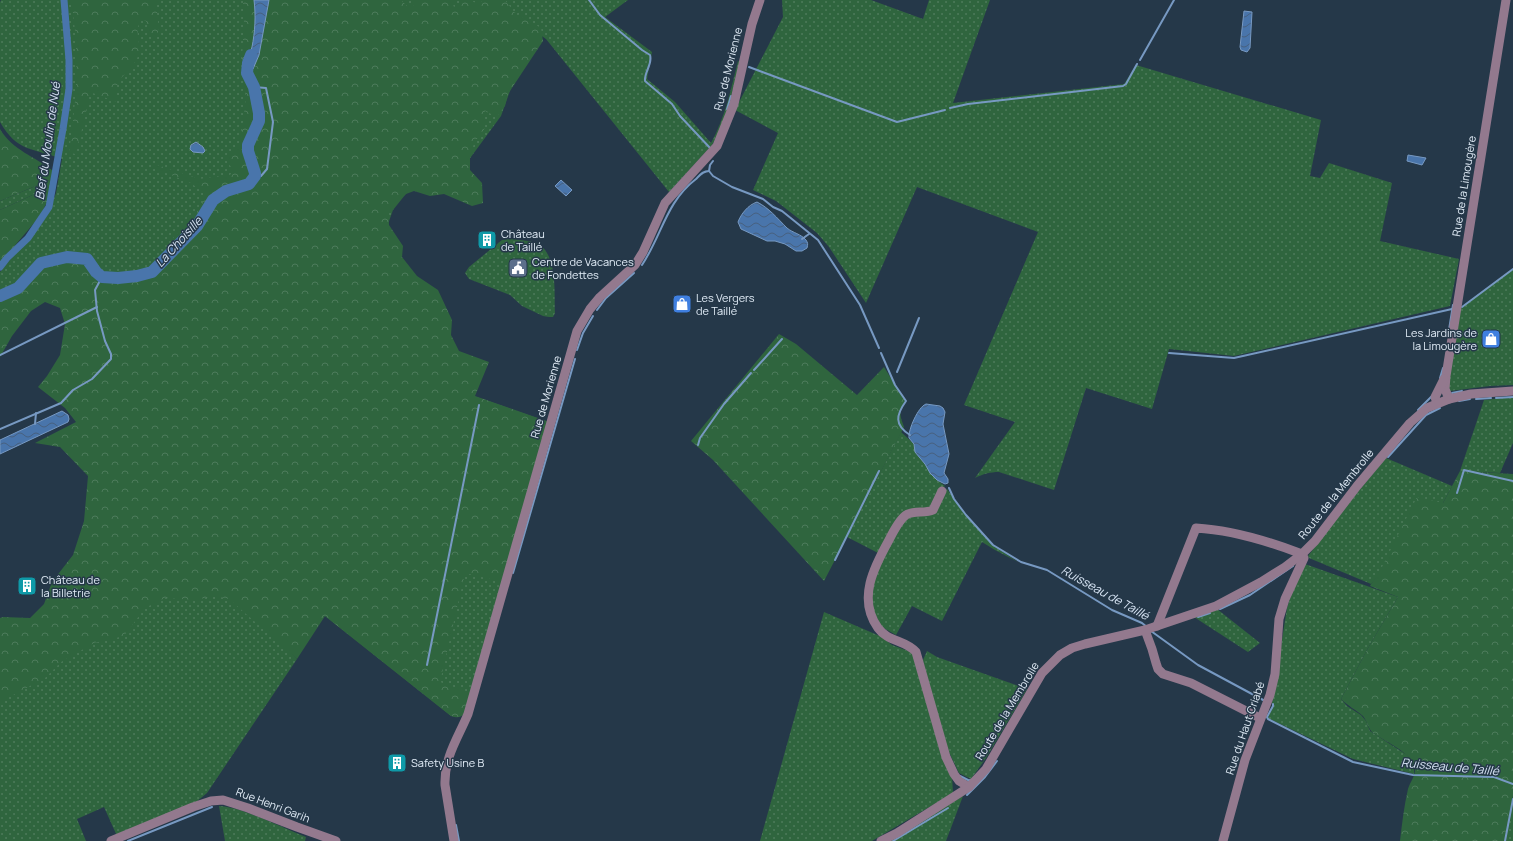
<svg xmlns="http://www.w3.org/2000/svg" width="1513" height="841" font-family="Manrope,sans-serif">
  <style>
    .green { fill: url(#green-dots) }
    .forest { fill: url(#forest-crowns) }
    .water { fill: url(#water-waves); stroke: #7799c2 }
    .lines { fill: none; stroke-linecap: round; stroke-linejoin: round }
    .stream { stroke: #7799c2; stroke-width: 2 }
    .canal { stroke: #4975ab; stroke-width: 7 }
    .river { stroke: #4975ab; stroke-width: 12 }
    .minor { stroke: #93798e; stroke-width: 9 }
    .labels { text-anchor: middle; stroke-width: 3; stroke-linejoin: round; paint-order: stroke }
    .street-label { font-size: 11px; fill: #e1ecf7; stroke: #253849 }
    .poi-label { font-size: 11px; fill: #e1ecf7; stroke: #253849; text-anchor: start }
    .water-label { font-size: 12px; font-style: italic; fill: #d7e4f4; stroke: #253849 }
  </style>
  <defs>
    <pattern id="green-dots" width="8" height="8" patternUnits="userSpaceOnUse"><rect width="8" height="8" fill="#2f653e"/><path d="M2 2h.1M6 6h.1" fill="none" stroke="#4d7b5b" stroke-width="1.8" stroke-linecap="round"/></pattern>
    <pattern id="forest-crowns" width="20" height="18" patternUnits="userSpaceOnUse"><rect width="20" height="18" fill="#2f653e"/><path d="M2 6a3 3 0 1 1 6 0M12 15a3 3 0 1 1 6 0" fill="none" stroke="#4d7b5b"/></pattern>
    <pattern id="water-waves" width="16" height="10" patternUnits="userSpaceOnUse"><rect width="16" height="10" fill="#4975ab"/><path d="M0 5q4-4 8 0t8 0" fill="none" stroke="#47607f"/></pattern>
  </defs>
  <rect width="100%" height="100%" fill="#253849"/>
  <g class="green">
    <path d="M1,0H628L605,17L652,52L647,79L675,102L711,143C725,118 731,89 738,61L740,62C732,90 727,120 712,145L669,192L546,39L539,34L516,74L501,116L446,191L409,190L393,210L373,266L389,367L549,422L464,714C460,718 457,718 451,716L325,616L108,281L104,276L100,274L89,259L82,256L69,255L39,263L17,287L0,293V272L18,250L37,230L48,214L56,193L62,159C33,148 17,152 0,122V2Z"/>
    <path d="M782,0H871L923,19L929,0H990L953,103L1124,84L1136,65L1321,120L1310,176L1320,178L1329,163L1392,183L1380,241L1459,259L1450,306L1234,356L1169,349L1152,409L1086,388L1054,490L999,472C990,472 983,474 975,478L1015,422L964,405L1038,232L917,187L866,303L829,247L817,233L776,201L753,190L778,133L735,110L783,17Z"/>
    <path d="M52,179L50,187L0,210V201Z"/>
    <path d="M510,239C520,240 529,240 538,244C558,255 554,294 555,313L553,317H549L543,316L522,306L510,295L469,279L465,273L469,267L502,240Z"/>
    <path d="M1513,269V385L1490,386L1450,391L1447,380L1459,309Z"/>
    <path d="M1513,397V443L1500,473L1460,471L1484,400Z"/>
    <path d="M901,432L914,444L917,455L925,464L930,473L937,480L945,486L941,489L944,492L947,489L966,515L992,545L1018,562L995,550L982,542L942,621L912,606L896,635L882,627L869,605L880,554L847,537Z"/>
    <path d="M1386,458L1452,486L1443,503L1371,584L1309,558L1308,556L1356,494Z"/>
    <path d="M1305,564L1398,597L1368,648L1341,699L1347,706L1361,715L1366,721L1370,731L1407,755L1414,764V774L1353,759L1268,718L1273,706L1272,703L1287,608L1291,595Z"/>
    <path d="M231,591L297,659L207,793L195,803L117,836L104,807L77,819L86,841H0V692L131,599Z"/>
    <path d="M1217,609L1260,643L1248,652L1194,617Z"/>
    <path d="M824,612L882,637L892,645L911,652L914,657L952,776L953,793L872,841H760Z"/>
    <path d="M927,651L937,657L1027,689L986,758L971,779L959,773L947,748L925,671L923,660Z"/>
    <path d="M963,796L946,841H890Z"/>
    <path d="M1513,796V841H1505Z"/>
    <path d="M219,806C243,807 282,828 306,837L305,841H225Z"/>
  </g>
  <g class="forest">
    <path d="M71,0H156L159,31L155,36L151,37L149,33L146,21L142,20C132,30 143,43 138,56C131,75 112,75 117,102L90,92L84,122L75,154L69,152C77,99 80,54 71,0Z"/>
    <path d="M243,0H401L410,9L418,0H451L454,7L465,0L478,3L484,0H505L514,12L541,28L543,41L508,94L505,106L497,117L485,111V128L474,143L470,158V170L482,183L483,203L472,206L444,194L430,196L414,191L406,194L388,210L389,225L403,246L402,257L417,276L438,290L452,320L451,335L459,351L489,362L475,396L549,422L503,582L465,573L440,682L470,693L464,714L459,717L451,716L325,616L297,659L229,599L215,596L195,600L165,598L145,608L124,636L94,643L61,662L45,678L0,702V618L3,617L30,618L44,604L52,582L73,555L84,521L88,476L60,447L35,443L76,422L65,408L38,387L47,376L60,355L65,324L60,308L45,302L31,311L12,336L0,357V296L18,288L41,263L67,257L87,259C92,264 94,270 99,274C108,283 137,276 148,274C157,262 165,249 174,237C183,227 205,208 205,194L191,183L156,169L157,165L200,179L219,176L223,177L230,175L232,172L231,167L226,160L240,146L246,97L242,60L244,21Z"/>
    <path d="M0,129C13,151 35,156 53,171L52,179L0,201Z"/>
    <path d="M50,187L47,202L40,216L0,263V210Z"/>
    <path d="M779,334L796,344L857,395L884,367L905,401C898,412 900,415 904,427L824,581L713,460L691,441Z"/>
    <path d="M1460,471L1513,474V796L1505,841H1400C1402,824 1404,806 1408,789C1410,782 1415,777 1415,769C1414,753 1383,741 1372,732C1368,728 1367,721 1363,716C1356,710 1348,706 1341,699L1368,648L1398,597L1370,586L1371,584L1378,575L1417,497L1443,503Z"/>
  </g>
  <g class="water">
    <path d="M254,0H269L259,55L253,69L245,71C245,62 250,55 252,47C255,32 256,16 254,0Z"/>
    <path d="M1244,11L1252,12L1250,48L1247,52L1241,50L1240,47Z"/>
    <path d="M196,142L203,147L205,151L203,153L193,152L190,149L191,145Z"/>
    <path d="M1408,155L1426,158L1422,165L1407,161Z"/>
    <path d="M561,180L572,190L566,196L555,186Z"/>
    <path d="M757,202C769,208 777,218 787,228C793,233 801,234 806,240C808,243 808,244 807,248L802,251H796L785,244L775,241H767L741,229L738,222C741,214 748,205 757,202Z"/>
    <path d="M926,404L940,406L943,408L945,412L943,424L949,454L944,473L948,479V483L945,484L937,480L930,473L925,464L915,452L914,444L909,438C908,430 918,407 926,404Z"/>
    <path d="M62,411L68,415L69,419L68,422L0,454V440Z"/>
  </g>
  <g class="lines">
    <g class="stream">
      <path d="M589,0L600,15L642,50L650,55C653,64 644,72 645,81L672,104L680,116L711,149"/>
      <path d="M1140,60L1174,0"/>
      <path d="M749,67L897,122L945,110"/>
      <path d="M254,87L266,88L273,122L267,169L261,176H255"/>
      <path d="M950,108L968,104L1123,86L1126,84L1137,64"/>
      <path d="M727,109L731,96"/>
      <path d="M713,161L710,165L709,171L713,176L732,187L763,199L773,207L782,211L818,240L860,305L879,348"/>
      <path d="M802,239L809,234"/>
      <path d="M642,265C662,235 666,202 696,179C700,175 703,171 709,171"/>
      <path d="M1462,307L1513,269"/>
      <path d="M597,310L606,298L634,273"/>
      <path d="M1448,336L1453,305"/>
      <path d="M577,350L583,333L593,316"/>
      <path d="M881,353L895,385L906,401C896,415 894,425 910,435"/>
      <path d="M1169,353L1234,358L1452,309"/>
      <path d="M0,355L97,307"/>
      <path d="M754,370L782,339"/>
      <path d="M897,372L919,318"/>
      <path d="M1440,378L1443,368"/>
      <path d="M1452,393L1462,391"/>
      <path d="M1496,398L1513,397"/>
      <path d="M1476,399L1491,398"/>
      <path d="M1459,401L1470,399"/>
      <path d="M1418,410L1432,396"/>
      <path d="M35,424L36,413"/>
      <path d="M0,429L61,403L73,390L92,379L111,359V354L105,341L97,311L95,290L102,277"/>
      <path d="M698,445L700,438L724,404L751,373"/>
      <path d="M1388,457L1426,415L1440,408"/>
      <path d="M949,488L954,499L966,515L993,545L1021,562L1047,570L1112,610L1142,623L1147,627"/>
      <path d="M1457,493L1464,470L1513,481"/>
      <path d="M835,560L879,471"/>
      <path d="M513,573L575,359"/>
      <path d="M1220,609L1250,595L1293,566"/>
      <path d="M1198,617L1210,613"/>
      <path d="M1151,631L1198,665L1265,701"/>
      <path d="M427,665L479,405"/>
      <path d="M1273,704V706L1267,717L1268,719L1353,762L1413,775L1494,777L1513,784"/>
      <path d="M960,776L970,781V780"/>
      <path d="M967,795L985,777L997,761"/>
      <path d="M456,825L459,841"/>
      <path d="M128,841L212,807"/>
      <path d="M893,841L948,808"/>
      <path d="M1505,841L1513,799"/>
    </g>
    <path class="canal" d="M0,267L7,258L28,238L49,207L63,129L69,89V60L64,0"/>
    <path class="river" d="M0,296L18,288L41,263L67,257L87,259L96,272L102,277L118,278L137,276L152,272L197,226L213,200L226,191L249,184L255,176V173L248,151V145L259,121V113L254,87L247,73L248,63L251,55"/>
    <g class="minor">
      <path d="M1449,399L1445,389L1446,376L1506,0"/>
      <path d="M1437,403L1435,397L1444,379"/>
      <path d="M942,491L933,510C925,514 914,510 906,515C899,520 893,532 889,540C874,567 857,599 878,628C888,642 906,640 916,652L946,757L954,774L959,781L969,787"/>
      <path d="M1157,626L1196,528C1232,530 1268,541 1302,554L1304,558L1285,599L1279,619L1275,674L1270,695L1245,760L1223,841"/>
      <path d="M1145,630L1152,649L1156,663L1158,669L1163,674L1191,683L1260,718"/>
      <path d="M111,841L193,807L211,801L223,800L248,808L297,827L336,841"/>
      <path d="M454,841L445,785C444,757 458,738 468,714L577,331L590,309L600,297L635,265L643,252L665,203L717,146L734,104L752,24L760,0"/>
      <path d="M881,841L897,833L969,787L986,769L1042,673L1060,655L1072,648L1085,644L1145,630L1216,606L1261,582L1285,567L1302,554L1315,541L1357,486L1410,423L1427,408L1449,399L1471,394L1513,391"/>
    </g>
  </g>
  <defs>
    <g id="building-square" transform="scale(1)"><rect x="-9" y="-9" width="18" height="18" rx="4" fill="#0f9aa8" stroke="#253849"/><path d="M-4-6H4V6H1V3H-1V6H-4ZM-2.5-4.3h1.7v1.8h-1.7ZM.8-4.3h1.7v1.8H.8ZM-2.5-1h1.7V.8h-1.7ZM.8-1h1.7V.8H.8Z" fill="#fff"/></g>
    <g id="civic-square" transform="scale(1)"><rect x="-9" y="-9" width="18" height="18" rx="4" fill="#5c6f8a" stroke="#253849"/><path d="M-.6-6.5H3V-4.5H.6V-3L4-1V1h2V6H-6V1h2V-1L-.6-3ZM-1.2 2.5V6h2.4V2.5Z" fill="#fff"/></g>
    <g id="shop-square" transform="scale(1)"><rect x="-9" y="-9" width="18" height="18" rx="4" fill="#3f7fe0" stroke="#253849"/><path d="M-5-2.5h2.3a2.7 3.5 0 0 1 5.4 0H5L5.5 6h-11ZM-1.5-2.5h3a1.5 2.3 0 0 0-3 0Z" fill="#fff"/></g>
  </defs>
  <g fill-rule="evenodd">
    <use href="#building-square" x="487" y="240"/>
    <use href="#civic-square" x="518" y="268"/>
    <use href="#shop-square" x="682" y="304"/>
    <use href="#shop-square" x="1491" y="339"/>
    <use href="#building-square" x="27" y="586"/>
    <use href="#building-square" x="397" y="763"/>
  </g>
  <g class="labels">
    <g class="street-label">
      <text transform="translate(728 69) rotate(-76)" y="4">Rue de Morienne</text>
      <text transform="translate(1464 186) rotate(-81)" y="4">Rue de la Limougère</text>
      <text transform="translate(546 397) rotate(-74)" y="4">Rue de Morienne</text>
      <text transform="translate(1336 494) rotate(-51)" y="4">Route de la Membrolle</text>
      <text transform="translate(1007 711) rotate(-59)" y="4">Route de la Membrolle</text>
      <text transform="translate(1245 728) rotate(-71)" y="4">Rue du Haut Criabé</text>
      <text transform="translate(273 805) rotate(21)" y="4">Rue Henri Garih</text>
    </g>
    <g class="poi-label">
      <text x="501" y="238">Château<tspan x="501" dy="13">de Taillé</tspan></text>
      <text x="532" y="266">Centre de Vacances<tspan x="532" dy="13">de Fondettes</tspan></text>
      <text x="696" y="302">Les Vergers<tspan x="696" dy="13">de Taillé</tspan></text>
      <text x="1477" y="337" text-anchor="end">Les Jardins de<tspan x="1477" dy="13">la Limougère</tspan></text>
      <text x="41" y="584">Château de<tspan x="41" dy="13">la Billetrie</tspan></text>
      <text x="411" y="767">Safety Usine B</text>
    </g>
    <g class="water-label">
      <text transform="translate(48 141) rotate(-82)" y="4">Bief du Moulin de Nué</text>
      <text transform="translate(179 242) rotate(-48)" y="4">La Choisille</text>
      <text transform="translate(1105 593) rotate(29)" y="4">Ruisseau de Taillé</text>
      <text transform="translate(1450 767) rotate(5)" y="4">Ruisseau de Taillé</text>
    </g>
  </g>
</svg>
